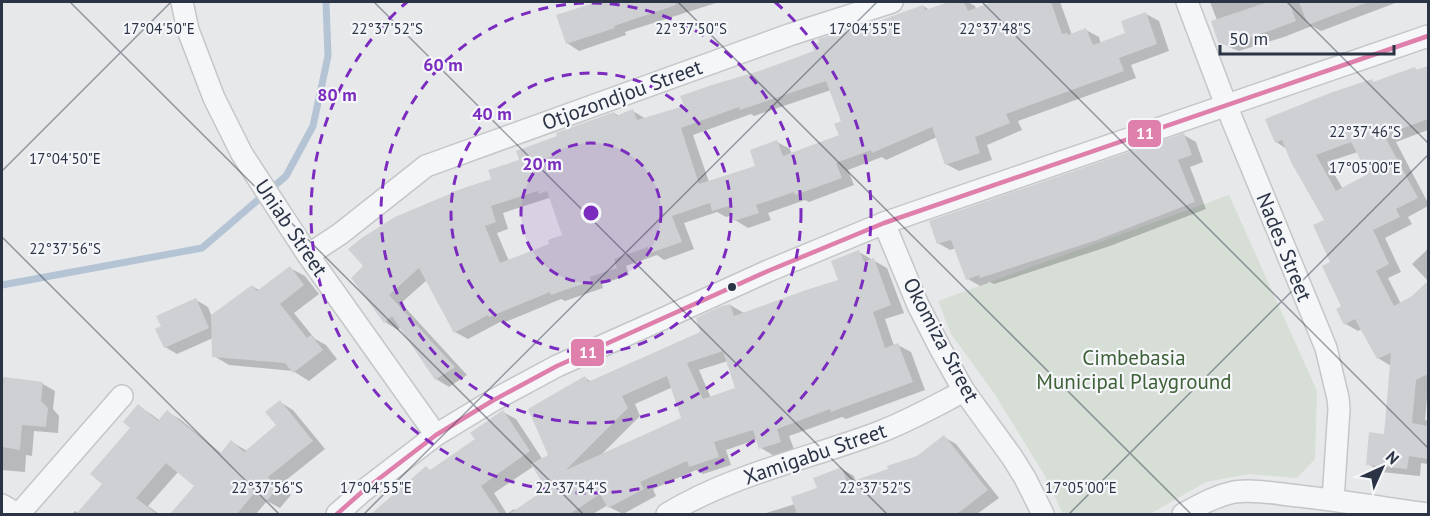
<svg xmlns="http://www.w3.org/2000/svg" width="1430" height="516" font-family="'PT Sans',sans-serif">
  <style>
    .green { fill: #d6ded6 }
    .shadow { fill: #0003; fill-rule: evenodd }
    .lines { fill: none; stroke-linecap: round; stroke-linejoin: round }
    .stream { stroke: #b4c4d5; stroke-width: 7 }
    .building { fill: #ced0d3; fill-rule: evenodd }
    .street-casing { stroke: #c4c6c8; stroke-width: 24 }
    .street { stroke: #f5f6f7; stroke-width: 21 }
    .bus-1-casing { stroke: #f4f6f9; stroke-width: 9 }
    .bus-1 { stroke: #df7fac; stroke-width: 4.5 }
    .ticks { fill: none; stroke: #2b3445; stroke-width: 1.5; stroke-opacity: 0.45 }
    .ring { fill: none; stroke: #7b2cbf; stroke-width: 3; stroke-dasharray: 10 8 }
    .bus-dot { fill: #2b3445; stroke: #f4f6f9; stroke-width: 2 }
    .labels { text-anchor: middle; stroke-width: 4.5; stroke-linejoin: round; paint-order: stroke }
    .street-label { font-size: 21px; fill: #2b3445; stroke: #f4f6f9 }
    .park-label { font-size: 21px; fill: #3f6138; stroke: #f4f6f9 }
    .ticks-label { font-size: 15px; text-anchor: middle; fill: #2b3445; stroke: #f4f6f9; stroke-width: 4.5; stroke-linejoin: round; paint-order: stroke }
    .centre { fill: #7b2cbf; stroke: #f4f6f9; stroke-width: 3 }
    .ring-label { font-size: 18px; text-anchor: middle; font-weight: bold; fill: #7b2cbf; stroke: #f4f6f9; stroke-width: 4.5; stroke-linejoin: round; paint-order: stroke }
    .line-badge { stroke: #f4f6f9; stroke-width: 2 }
    .badge-label { font-size: 16px; text-anchor: middle; font-weight: bold; fill: #fff }
  </style>
  <rect width="100%" height="100%" fill="#e6e8ea"/>
  <path class="green" d="M1229,195L1317,391L1315,459L1297,478L1249,474L1206,482L1150,514H1063L1045,476L994,393L951,334L938,301Z"/>
  <g class="shadow">
    <path d="M601,2H719L625,32L626,35L579,51L567,43L558,16Z"/>
    <path d="M953,2H968L975,6L976,9L996,2H1060L1072,35L1086,30L1099,37L1101,44L1127,34L1146,14L1159,21L1169,51L1131,65L1136,78L1018,121L1022,130L987,145L992,160L959,171L946,164L937,137L886,160L882,157L848,170L854,185L809,202L805,200L768,213L771,220L748,228L735,220L734,215L726,217L717,212L684,223L694,249L664,260L657,255L626,266L629,275L602,284L603,288L565,301L561,299L503,323L500,322L468,339L455,332L427,280L401,303L467,375L449,387L436,379L401,326L398,330L385,322L353,278L521,161L614,113L619,116L633,111L646,119L686,107L759,72L816,52L837,37L923,6L930,10ZM831,90L842,122L841,136L792,155L790,149L777,142L757,167L709,182L693,135L751,114L754,116ZM549,198L551,199L564,235L551,244L509,261L497,233L508,229L503,213Z"/>
    <path d="M1210,2H1398L1321,31L1312,26L1284,37L1239,51L1231,48L1219,41L1217,20Z"/>
    <path d="M1428,67V130L1396,142L1428,203V206L1408,217L1412,224L1385,238L1401,272L1388,278L1401,304L1413,297L1428,283V387L1425,420L1428,421V464L1421,463L1420,476L1381,472L1368,464L1385,435L1391,366L1378,358L1362,329L1358,331L1346,324L1332,263L1326,221L1287,149L1276,142L1372,81L1375,83L1415,69L1419,71ZM1358,152L1370,175L1343,189L1327,162Z"/>
    <path d="M1184,135L1196,142L1203,162L1190,167L1206,209L1110,246L994,284L990,282L980,286L968,279L956,248L950,250L938,243Z"/>
    <path d="M1428,249V281L1412,264Z"/>
    <path d="M859,252L887,268L904,313L885,319L894,346L898,345L911,352L925,390L846,419L842,417L789,436L794,449L774,456L761,448L758,439L726,450L731,465L703,474L696,470L653,489L656,496L623,514L609,507L608,505L593,514H477L469,501L453,514H374L382,507L477,439L503,412L516,419L543,460L550,456L585,378L592,382L702,333L730,305L744,313L840,281ZM728,361L736,389L711,398L699,370ZM673,387L683,419L600,456L640,416L635,404ZM534,466L549,489L517,511L514,509L507,514L494,493Z"/>
    <path d="M290,268L305,276L319,294L294,313L315,339L326,345L337,359L309,381L293,371L229,365L214,356L213,338L177,354L165,347L196,300L208,307L212,317L252,286L259,290Z"/>
    <path d="M2,378L43,384L55,391L53,409L59,416L58,433L34,431L32,456L26,455L25,472L2,470Z"/>
    <path d="M280,402L293,410L325,449L280,485L291,495L280,508L267,501L256,514H172L197,486L179,471L148,506L159,514H72L75,511L79,513L104,484L132,428L138,406L151,414L160,421L167,412L180,419L222,454L232,442L247,451L278,425Z"/>
    <path d="M944,437L956,444L999,498L977,514H763L795,504L819,489L842,469L854,476L856,482L917,458Z"/>
  </g>
  <g class="lines">
    <path class="stream" d="M2,285L202,248L286,176L313,126L328,56L326,2"/>
  </g>
  <g class="building">
    <path d="M597,2H675L676,5L614,26L615,28L566,44L556,15Z"/>
    <path d="M949,2H964L968,11L992,2H1051L1062,34L1067,33L1068,35L1086,28L1093,45L1125,33L1121,21L1146,12L1157,44L1119,58L1124,71L1006,114L1010,123L975,137L980,153L945,165L932,127L872,153L871,150L836,163L842,178L795,195L794,192L756,205L759,213L734,221L729,206L712,211L710,203L672,216L682,242L650,253L648,247L614,259L617,268L590,277L591,281L551,295L550,292L489,317L488,315L454,333L419,268L389,295L455,367L435,380L392,316L384,323L351,278L363,266L348,249L363,237L395,217L452,193V192L491,179L488,170L519,160L516,151L557,136L556,133L614,112L616,116L633,109L637,120L684,106L680,96L712,85L759,71L814,51L812,45L819,42L818,39L835,34L836,36L873,22V23L923,5L925,10ZM826,81L841,121L834,124L839,135L783,156L777,140L750,150L755,166L699,184L681,128L739,107L740,110ZM538,191L539,194L547,191L562,235L548,240L549,244L500,263L485,226L496,222L491,206Z"/>
    <path d="M1268,2H1289L1296,21L1272,30L1226,45L1218,42L1211,21Z"/>
    <path d="M1299,2H1365L1366,3L1308,25Z"/>
    <path d="M1428,66V119L1384,135L1418,198L1396,209L1400,217L1373,230L1389,264L1376,271L1394,306L1412,296L1428,281V374L1416,380L1412,423L1428,426V459L1409,456L1407,469L1366,465L1369,432L1384,434L1391,353L1377,359L1355,319L1344,325L1336,309L1341,306L1322,266L1330,262L1313,225L1324,220L1291,162L1282,140L1275,143L1265,119L1330,93L1372,79L1373,82L1415,67L1416,70ZM1351,142L1368,174L1336,191L1316,155Z"/>
    <path d="M1184,133L1192,155L1178,160L1195,202L1097,240L980,278L979,275L966,280L951,240L937,244L929,221Z"/>
    <path d="M859,250L864,262L874,258L891,305L873,312L885,348L898,343L913,382L831,412L830,409L777,429L781,442L759,449L753,430L714,442L719,457L689,467L687,461L640,482L644,489L608,508L600,494L570,514H509L546,489L531,464L548,455L528,409L585,376L588,382L700,332L696,318L719,307L730,304L734,316L806,290L838,280L831,261ZM723,351L735,388L703,399L687,363ZM667,376L681,418L566,470L628,408L622,396Z"/>
    <path d="M290,266L304,285L280,304L307,338L311,335L323,350L293,373L285,363L212,357L211,315L252,285L257,291Z"/>
    <path d="M196,298L209,328L164,348L155,329L161,326L156,316Z"/>
    <path d="M4,377L43,382L41,401L48,408L46,427L22,425L20,450L2,447V395Z"/>
    <path d="M280,400L313,441L268,477L278,487L266,502L255,492L237,514H170L194,486L166,463L136,498L157,514H76L102,484L90,474L130,428L123,422L138,404L158,421L167,410L220,454L231,440L244,452L276,425L265,412Z"/>
    <path d="M503,410L530,451L481,486L500,514H371L426,466L430,470L475,439L470,433Z"/>
    <path d="M944,435L988,490L957,514H797L791,497L817,488L813,478L842,467L847,483L888,469L887,466L917,456Z"/>
  </g>
  <g class="lines">
    <g class="street-casing">
      <g id="street">
        <path d="M182,2L188,30L214,98L242,154L308,255L436,435"/>
        <path d="M1187,2L1226,105L1326,348L1338,398L1339,409L1333,500"/>
        <path d="M884,223L918,305L940,348L964,391L1012,457L1025,478L1043,514"/>
        <path d="M308,255L340,234L426,166L789,35L892,2"/>
        <path d="M2,505L17,514"/>
        <path d="M19,514L122,396"/>
        <path d="M337,514L363,491L436,435L492,401L557,366L658,321L768,271L884,223L1428,36"/>
        <path d="M667,514C731,475 807,459 877,433C907,422 935,406 964,391"/>
        <path d="M1183,514C1200,505 1215,496 1234,492C1256,489 1278,494 1299,496C1342,501 1385,508 1428,514"/>
      </g>
    </g>
    <use href="#street" class="street"/>
    <g class="bus-1-casing">
      <path id="bus-1" d="M337,514L363,491L436,435L492,401L557,366L768,271L884,223L1428,36"/>
    </g>
    <use href="#bus-1" class="bus-1"/>
  </g>
  <path class="ticks" d="M70,2L583,514M374,2L887,514M678,2L1191,514M982,2L1428,448M1287,2L1428,143M2,171L171,2M2,237L279,514M364,514L877,2M1069,514L1428,155"/>
  <circle cx="591" cy="213" r="70" fill="#7b2cbf" fill-opacity=".12"/>
  <g class="ring">
    <circle cx="591" cy="213" r="70"/>
    <circle cx="591" cy="213" r="140"/>
    <circle cx="591" cy="213" r="210"/>
    <path d="M775 2A280 280 0 1 1 407 2"/>
  </g>
  <circle class="bus-dot" cx="732" cy="287" r="5"/>
  <g class="labels">
    <g class="street-label">
      <text transform="translate(622 95) rotate(-20)" y="7">Otjozondjou Street</text>
      <text transform="translate(291 228) rotate(56)" y="7">Uniab Street</text>
      <text transform="translate(1284 247) rotate(68)" y="7">Nades Street</text>
      <text transform="translate(941 340) rotate(62)" y="7">Okomiza Street</text>
      <text transform="translate(815 454) rotate(-19)" y="7">Xamigabu Street</text>
    </g>
    <g class="park-label">
      <text x="1134" y="365">Cimbebasia<tspan x="1134" dy="24">Municipal Playground</tspan></text>
    </g>
  </g>
  <g class="ticks-label">
    <text x="159" y="34">17°04'50"E</text>
    <text x="387" y="34">22°37'52"S</text>
    <text x="691" y="34">22°37'50"S</text>
    <text x="865" y="34">17°04'55"E</text>
    <text x="995" y="34">22°37'48"S</text>
    <text x="1365" y="137">22°37'46"S</text>
    <text x="65" y="164">17°04'50"E</text>
    <text x="1365" y="173">17°05'00"E</text>
    <text x="65" y="254">22°37'56"S</text>
    <text x="267" y="493">22°37'56"S</text>
    <text x="376" y="493">17°04'55"E</text>
    <text x="571" y="493">22°37'54"S</text>
    <text x="875" y="493">22°37'52"S</text>
    <text x="1081" y="493">17°05'00"E</text>
  </g>
  <circle cx="591" cy="213" r="9" class="centre"/>
  <g class="ring-label">
    <text x="443" y="71">60 m</text>
    <text x="337" y="101">80 m</text>
    <text x="492" y="120">40 m</text>
    <text x="542" y="170">20 m</text>
  </g>
  <g class="line-badge">
    <rect x="1127" y="119" width="35" height="29" rx="6" fill="#df7fac"/>
    <rect x="570" y="338" width="35" height="29" rx="6" fill="#df7fac"/>
  </g>
  <g class="badge-label">
    <text x="1145" y="139">11</text>
    <text x="588" y="358">11</text>
  </g>
  <rect width="1430" height="516" fill="none" stroke="#2b3445" stroke-width="6"/>
  <g transform="translate(1382 468) rotate(45)" stroke="#f4f6f9" stroke-width="4.5" paint-order="stroke">
  <path d="M0-4.5L10 22L0 15L-10 22Z" fill="#2b3445"/>
  <text y="-9" font-size="16" font-weight="bold" text-anchor="middle" fill="#2b3445">N</text>
  </g>
  <path d="M1220 45v9h174v-9" fill="none" stroke="#2b3445" stroke-width="3"/>
  <text x="1229" y="45" font-size="18" fill="#2b3445" stroke="#f4f6f9" stroke-width="4.5" paint-order="stroke">50 m</text>
</svg>
